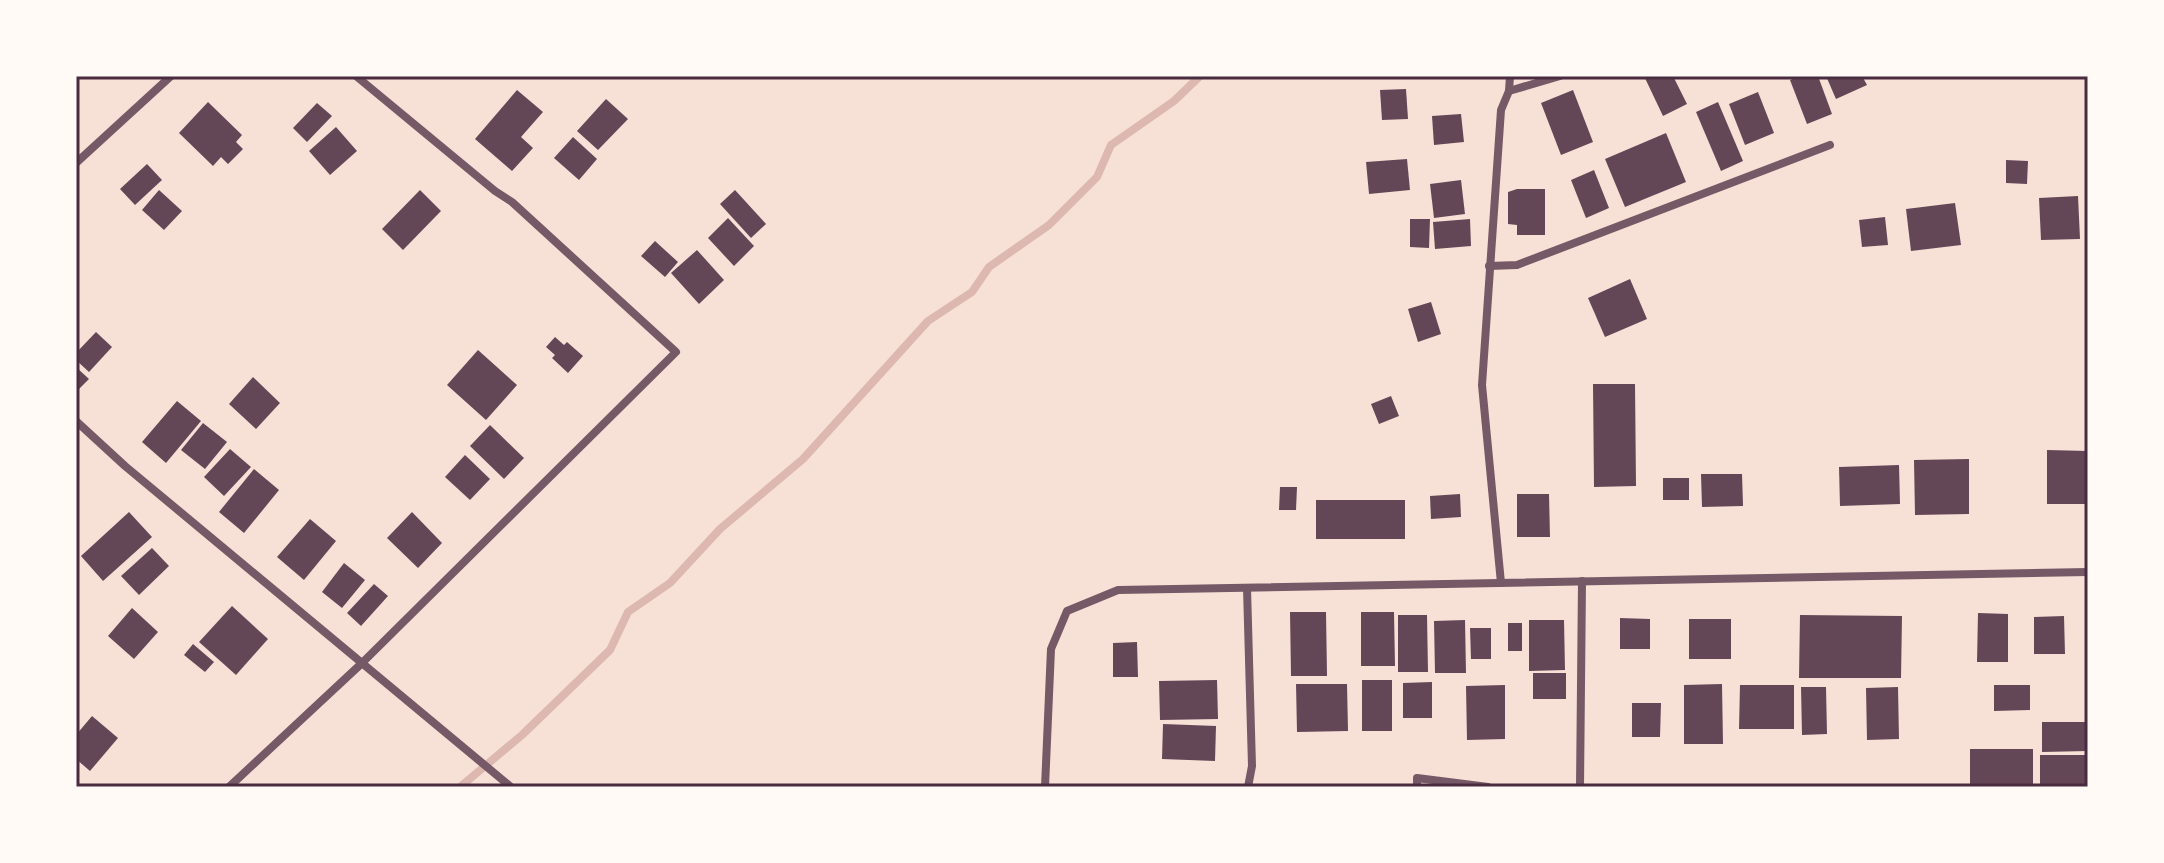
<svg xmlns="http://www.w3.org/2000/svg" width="2164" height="863" font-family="Poppins,sans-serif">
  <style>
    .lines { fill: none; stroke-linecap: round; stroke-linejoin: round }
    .stream { stroke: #dcb8b0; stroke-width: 8 }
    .building { fill: #644757 }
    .minor { stroke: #755966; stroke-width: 8 }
    .neatline { fill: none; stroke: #4a2c40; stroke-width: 3 }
  </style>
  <rect width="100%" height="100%" fill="#f7e1d7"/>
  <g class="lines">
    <path class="stream" d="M460,787L522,735L610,650L628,612L670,583L720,529L803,459L928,321L972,292L989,267L1049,225L1097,177L1111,145L1174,101L1200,76"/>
  </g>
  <g class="building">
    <path d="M1644,76H1673L1687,104L1663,116Z"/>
    <path d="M1801,76H1818L1832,114L1807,124L1790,80Z"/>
    <path d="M1826,76H1862L1867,85L1836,99Z"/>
    <path d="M1406,89L1408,119L1382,120L1380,90Z"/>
    <path d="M517,90L543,112L521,137L533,148L512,171L475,139Z"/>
    <path d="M1573,90L1593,142L1561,155L1541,103Z"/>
    <path d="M1758,92L1774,133L1745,145L1729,104Z"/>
    <path d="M606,99L628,119L598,150L577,131Z"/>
    <path d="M208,102L242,135L236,142L243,149L228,164L221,157L213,166L179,133Z"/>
    <path d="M1718,102L1743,161L1721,171L1696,112Z"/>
    <path d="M317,103L332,116L307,142L293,128Z"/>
    <path d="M1461,114L1464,142L1434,145L1432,116Z"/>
    <path d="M336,127L357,151L330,175L309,151Z"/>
    <path d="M1666,133L1686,182L1625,207L1605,159Z"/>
    <path d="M573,137L597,159L579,180L554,158Z"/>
    <path d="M1407,159L1410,190L1369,194L1366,162Z"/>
    <path d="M2006,160L2028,161L2027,184L2006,183Z"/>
    <path d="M147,164L162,180L135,205L120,189Z"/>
    <path d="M1594,170L1609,208L1586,218L1571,180Z"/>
    <path d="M1461,180L1465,214L1434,218L1430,184Z"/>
    <path d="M1517,189H1545V235H1517V225L1508,224V192Z"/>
    <path d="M159,190L182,211L164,230L142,210Z"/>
    <path d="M420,190L441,211L403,250L382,229Z"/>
    <path d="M735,190L766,224L751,238L720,204Z"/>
    <path d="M2078,196L2080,239L2041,240L2039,198Z"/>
    <path d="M1955,203L1961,245L1911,251L1906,209Z"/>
    <path d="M1885,217L1888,245L1862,247L1859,220Z"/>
    <path d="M728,218L754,246L734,266L708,238Z"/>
    <path d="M1410,219H1430L1429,248L1410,247Z"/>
    <path d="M1470,219L1471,246L1435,249L1433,222Z"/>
    <path d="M655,241L678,262L665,277L641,256Z"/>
    <path d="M697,250L724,280L699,304L671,273Z"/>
    <path d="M1630,279L1647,319L1605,337L1588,298Z"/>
    <path d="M1431,302L1441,334L1418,342L1408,309Z"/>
    <path d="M96,332L112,347L89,372L76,360V353Z"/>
    <path d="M555,337L564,345L567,342L583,356L568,373L552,358L555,355L546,347Z"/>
    <path d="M478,350L517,385L486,420L447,385Z"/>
    <path d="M76,367L89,379L76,392Z"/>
    <path d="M253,377L280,403L256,429L229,404Z"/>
    <path d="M1593,384H1635L1636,486L1594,487Z"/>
    <path d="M1391,396L1399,416L1379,424L1371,404Z"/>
    <path d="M177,401L201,421L166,463L142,442Z"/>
    <path d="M203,423L227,442L205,469L181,450Z"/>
    <path d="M490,425L524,458L504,479L470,446Z"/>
    <path d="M230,449L251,467L224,496L204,477Z"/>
    <path d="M2047,450L2088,451V504H2047Z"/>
    <path d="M465,455L490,479L470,500L445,477Z"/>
    <path d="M1969,459V514L1915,515L1914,460Z"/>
    <path d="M1899,465L1900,504L1840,506L1839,467Z"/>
    <path d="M254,469L279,490L244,533L219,512Z"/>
    <path d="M1701,474H1742L1743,506L1702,507Z"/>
    <rect x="1663" y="478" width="26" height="22"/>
    <path d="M1280,487H1297L1296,510H1279Z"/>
    <path d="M1460,494L1461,517L1431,519L1430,496Z"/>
    <path d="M1517,494H1549L1550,537H1517Z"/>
    <rect x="1316" y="500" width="89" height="39"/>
    <path d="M129,512L152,537L103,581L81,556Z"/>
    <path d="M412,512L442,543L418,568L387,538Z"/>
    <path d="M310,519L336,541L304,580L277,557Z"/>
    <path d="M152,548L169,566L139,595L121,576Z"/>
    <path d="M344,563L365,580L342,608L322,592Z"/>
    <path d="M374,584L388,596L361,626L347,613Z"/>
    <path d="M232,606L268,639L236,675L199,642Z"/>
    <path d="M132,608L158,632L134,659L108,636Z"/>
    <path d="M1290,612H1326L1327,676H1291Z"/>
    <path d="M1361,612H1394L1395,666H1361Z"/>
    <path d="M1978,613L2008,614V662H1977Z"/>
    <path d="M1398,615H1427L1428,672H1398Z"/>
    <path d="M1800,615L1902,616L1901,678H1799Z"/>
    <path d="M2064,616L2065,654H2034V617Z"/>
    <path d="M1620,618L1650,619V649H1620Z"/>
    <rect x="1689" y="619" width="42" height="40"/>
    <path d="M1465,620L1466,673H1435L1434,621Z"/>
    <path d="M1529,620H1564L1565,670L1529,671Z"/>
    <rect x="1508" y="623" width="14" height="28"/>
    <path d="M1470,628H1491V659H1471Z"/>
    <path d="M1137,642L1138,677H1113V643Z"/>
    <path d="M193,644L214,662L205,672L184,655Z"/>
    <rect x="1533" y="673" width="33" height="26"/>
    <path d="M1217,680L1218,719L1160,720L1159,681Z"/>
    <rect x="1362" y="680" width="30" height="51"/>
    <path d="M1432,682V718H1403V683Z"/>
    <path d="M1296,684H1347L1348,731L1297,732Z"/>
    <path d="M1722,684L1723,744H1684V685Z"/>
    <path d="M1505,685V739L1467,740L1466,686Z"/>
    <path d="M1740,685H1794V729H1739Z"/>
    <path d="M1994,685H2030V710L1994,711Z"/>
    <path d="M1801,687H1826L1827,734L1802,735Z"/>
    <path d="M1898,687L1899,739L1867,740L1866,688Z"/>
    <path d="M1632,703H1661L1660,737H1632Z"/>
    <path d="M92,716L118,738L90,771L76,759V735Z"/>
    <path d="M2042,722H2088V751L2042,752Z"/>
    <path d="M1163,724L1216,726L1215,761L1162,759Z"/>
    <rect x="1970" y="749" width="63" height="35"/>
    <rect x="2040" y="755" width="48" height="31"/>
  </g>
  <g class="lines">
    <g class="minor">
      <path d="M1509,91L1560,76"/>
      <path d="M76,163L171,76"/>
      <path d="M1489,266L1517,265L1830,145"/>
      <path d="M76,421L125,466L511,787"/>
      <path d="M1501,583L1482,385L1501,110L1509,91L1510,76"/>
      <path d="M1247,588L1252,766L1248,787"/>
      <path d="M229,787L361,664L676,352L512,202L495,191L356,76"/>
      <path d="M1045,787L1051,649L1067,611L1118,590L2088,572"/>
      <path d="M1417,787V778L1488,787"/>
      <path d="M1580,787L1582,581"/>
    </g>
  </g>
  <rect width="2164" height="863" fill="none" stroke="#fffaf5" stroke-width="156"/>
  <rect x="78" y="78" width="2008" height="707" class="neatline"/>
</svg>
